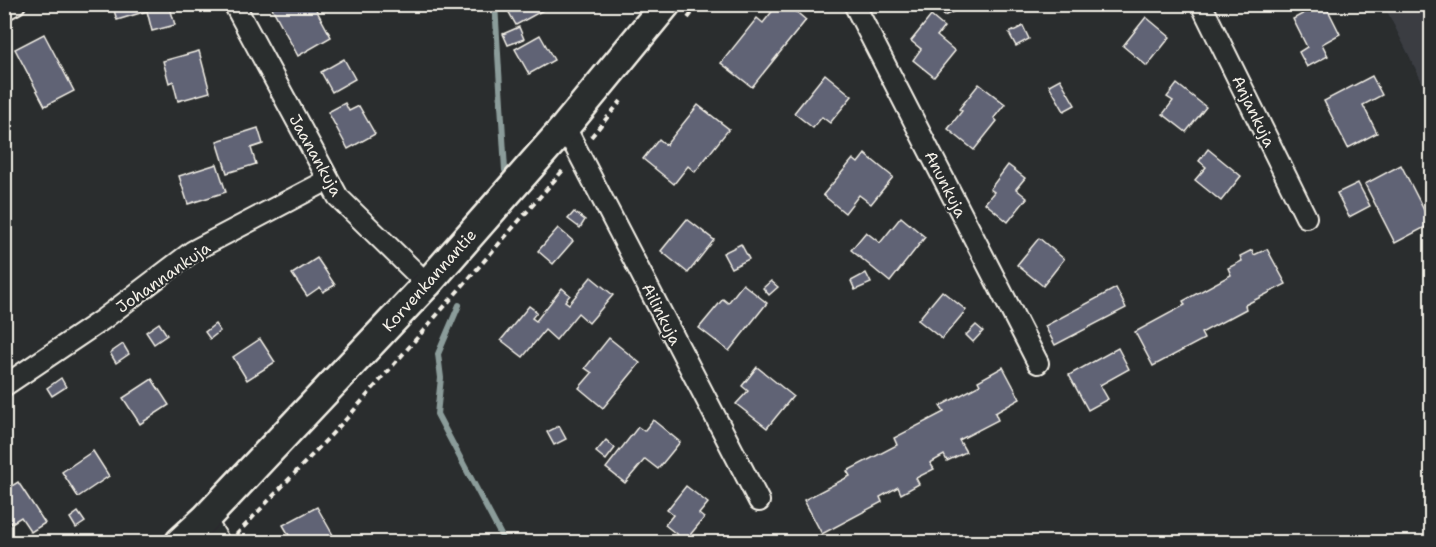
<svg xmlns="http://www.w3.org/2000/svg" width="1436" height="547" font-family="'Shantell Sans',sans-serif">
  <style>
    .built { fill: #3a3d43 }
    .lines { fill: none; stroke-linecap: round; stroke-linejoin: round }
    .stream { stroke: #8b9c9a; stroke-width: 6 }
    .building { fill: #616375; stroke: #f4f1e8; stroke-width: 1.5 }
    .street-casing { stroke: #f4f1e8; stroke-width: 24 }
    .secondary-casing { stroke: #f4f1e8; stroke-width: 33 }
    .path { stroke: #f4f1e8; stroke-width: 4; stroke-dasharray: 6 4.5; stroke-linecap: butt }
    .street { stroke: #2a2d2e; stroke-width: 20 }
    .secondary { stroke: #2a2d2e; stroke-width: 28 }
    .labels { text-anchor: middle; stroke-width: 4.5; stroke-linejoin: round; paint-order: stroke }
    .street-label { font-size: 16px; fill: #f4f1e8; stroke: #2a2d2e }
  </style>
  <rect width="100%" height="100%" fill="#2a2d2e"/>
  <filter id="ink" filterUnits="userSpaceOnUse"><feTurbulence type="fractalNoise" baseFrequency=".0167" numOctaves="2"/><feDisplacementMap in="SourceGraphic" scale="12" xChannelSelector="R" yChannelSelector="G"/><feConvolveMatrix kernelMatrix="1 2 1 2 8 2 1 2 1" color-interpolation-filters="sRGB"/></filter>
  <g filter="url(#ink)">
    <path class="built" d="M1384,5H1431V101V100Z"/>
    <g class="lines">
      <g class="stream">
        <path d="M495,4L505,170"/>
        <path d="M459,305L438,354L441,378L437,414L502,537L503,542"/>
      </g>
    </g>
    <g class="building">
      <path d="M112,4H169L175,25L152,31L147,11L117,20Z"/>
      <path d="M270,4H313L331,37L298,56Z"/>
      <path d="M511,4H545L547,8L516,25L506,7Z"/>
      <path d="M778,4H787L806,20L752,87L721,63L757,18L763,23Z"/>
      <path d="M948,4H960L961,8L944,16L940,8Z"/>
      <path d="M1321,4H1325L1340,34L1322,44L1328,56L1307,67L1299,52L1307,47L1293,19Z"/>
      <path d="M931,16L944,27L937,36L955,51L934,77L913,60L921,49L911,41Z"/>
      <path d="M1146,17L1170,37L1147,66L1123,46Z"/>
      <path d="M1023,26L1029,39L1016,46L1009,33Z"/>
      <path d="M519,27L524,39L508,45L503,34Z"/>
      <path d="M44,34L74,91L45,106L15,49Z"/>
      <path d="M540,35L554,60L529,74L515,49Z"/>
      <path d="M199,51L210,92L178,101L173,81L169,83L163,61Z"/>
      <path d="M344,59L355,79L332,92L321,72Z"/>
      <path d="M825,74L852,96L830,123L822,117L813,128L794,113Z"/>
      <path d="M1372,76L1382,95L1363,105L1377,133L1348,148L1324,101Z"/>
      <path d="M1060,79L1075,105L1064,111L1049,85Z"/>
      <path d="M979,84L1005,104L994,118L997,121L974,150L948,129L962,111L959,109Z"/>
      <path d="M1177,84L1206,107L1186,132L1163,114L1173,101L1167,97Z"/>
      <path d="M345,103L349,111L359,106L375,134L348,149L328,112Z"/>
      <path d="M698,105L729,129L695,172L688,166L674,184L643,159L659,139L666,145Z"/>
      <path d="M258,128L263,144L251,148L256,164L227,173L217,141Z"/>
      <path d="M1208,149L1241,176L1221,201L1195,180L1206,167L1199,161Z"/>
      <path d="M865,154L893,177L871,204L859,195L845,213L823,195L853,159L858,163Z"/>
      <path d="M217,164L226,192L188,204L179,176Z"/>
      <path d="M1008,165L1025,178L1016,189L1027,198L1008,222L985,203L994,192L990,189Z"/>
      <path d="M1401,165L1431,224L1395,243L1365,184Z"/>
      <path d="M1358,183L1370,206L1349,217L1337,193Z"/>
      <path d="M574,212L585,220L580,228L568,219Z"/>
      <path d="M901,217L925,237L890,282L851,250L866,232L880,243Z"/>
      <path d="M687,219L714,240L688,273L661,251Z"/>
      <path d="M558,228L573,241L553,264L538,251Z"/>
      <path d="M1039,238L1064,259L1043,286L1017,265Z"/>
      <path d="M741,244L749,259L731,268L723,253Z"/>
      <path d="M1267,249L1286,284L1245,305L1246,309L1201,333L1204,339L1153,366L1135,332L1185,305L1183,301L1231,275L1228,268L1242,261L1240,256L1252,250L1254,255Z"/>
      <path d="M317,258L335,285L323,292L320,287L307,296L292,274Z"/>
      <path d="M866,273L871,283L855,290L851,281Z"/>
      <path d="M591,277L613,295L589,323L578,313L556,340L545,330L523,357L501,340L529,306L537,312L532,318L536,321L562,288L570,295L565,301L569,304Z"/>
      <path d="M771,281L778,287L769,295L763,288Z"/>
      <path d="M743,284L767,303L729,351L699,328L723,299L728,303Z"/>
      <path d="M1116,288L1126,308L1055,345L1045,326Z"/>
      <path d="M942,291L966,310L942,339L918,320Z"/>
      <path d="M159,323L167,335L154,344L146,332Z"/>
      <path d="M215,324L220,331L210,339L205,332Z"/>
      <path d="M976,325L983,331L973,342L966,335Z"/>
      <path d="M609,338L640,363L603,408L579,388L592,373L585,368Z"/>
      <path d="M260,339L275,362L247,380L233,357Z"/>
      <path d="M123,344L129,354L116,363L110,353Z"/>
      <path d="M1118,348L1129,369L1100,385L1108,399L1088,410L1069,375Z"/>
      <path d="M757,367L793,396L767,428L736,404L748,391L742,386Z"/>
      <path d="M1003,367L1020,399L995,413L998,420L959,440L966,452L947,461L944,455L930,463L934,469L916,478L919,484L901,494L898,487L880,497L882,502L822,534L804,500L850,476L847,471L897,445L894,438L944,412L940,406L980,385L978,381Z"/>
      <path d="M61,378L66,387L52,396L47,388Z"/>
      <path d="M152,379L169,405L140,424L123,398Z"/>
      <path d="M653,420L680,442L658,469L645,459L625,483L606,468L638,427L644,431Z"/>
      <path d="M559,426L566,439L554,445L547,432Z"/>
      <path d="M606,440L615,448L606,460L596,452Z"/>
      <path d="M93,451L109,476L78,497L62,472Z"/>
      <path d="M18,482L45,523L31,532L21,517L4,528V491Z"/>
      <path d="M686,486L708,503L699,514L704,518L685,541L665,525L673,515L667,510Z"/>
      <path d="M317,507L337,542H293L283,525Z"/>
      <path d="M78,512L85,522L76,528L70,518Z"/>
    </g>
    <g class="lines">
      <g class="street-casing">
        <g id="street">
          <path d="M234,4L338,197L427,284"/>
          <path d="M854,4L1038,363"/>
          <path d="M1201,4L1306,217"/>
          <path d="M4,10L15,4"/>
          <path d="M565,127L759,501"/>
          <path d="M4,386L102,320L193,251L328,180"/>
          <path d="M205,519L219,542"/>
        </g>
      </g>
      <g class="secondary-casing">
        <path id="secondary" d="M180,542L205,519L427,284L565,127L666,4"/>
      </g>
      <g class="path">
        <path d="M688,18L699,4"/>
        <path d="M591,137L621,101"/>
        <path d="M236,535L349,416L565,168"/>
      </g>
      <use href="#street" class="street"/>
      <use href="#secondary" class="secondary"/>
    </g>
  </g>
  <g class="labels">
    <g class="street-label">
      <text transform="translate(1254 111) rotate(64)" y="6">Anjankuja</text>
      <text transform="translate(316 155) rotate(61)" y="6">Jaanankuja</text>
      <text transform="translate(946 184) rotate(63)" y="6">Anunkuja</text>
      <text transform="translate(163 277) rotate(-35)" y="6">Johannankuja</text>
      <text transform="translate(429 280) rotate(-48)" y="6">Korvenkannantie</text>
      <text transform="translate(662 314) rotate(63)" y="6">Ailinkuja</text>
    </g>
  </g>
  <rect width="1436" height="547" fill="none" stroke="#2a2d2e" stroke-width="24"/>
  <rect x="12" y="12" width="1412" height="523" fill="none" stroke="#f4f1e8" stroke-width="2" filter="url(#ink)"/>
</svg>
